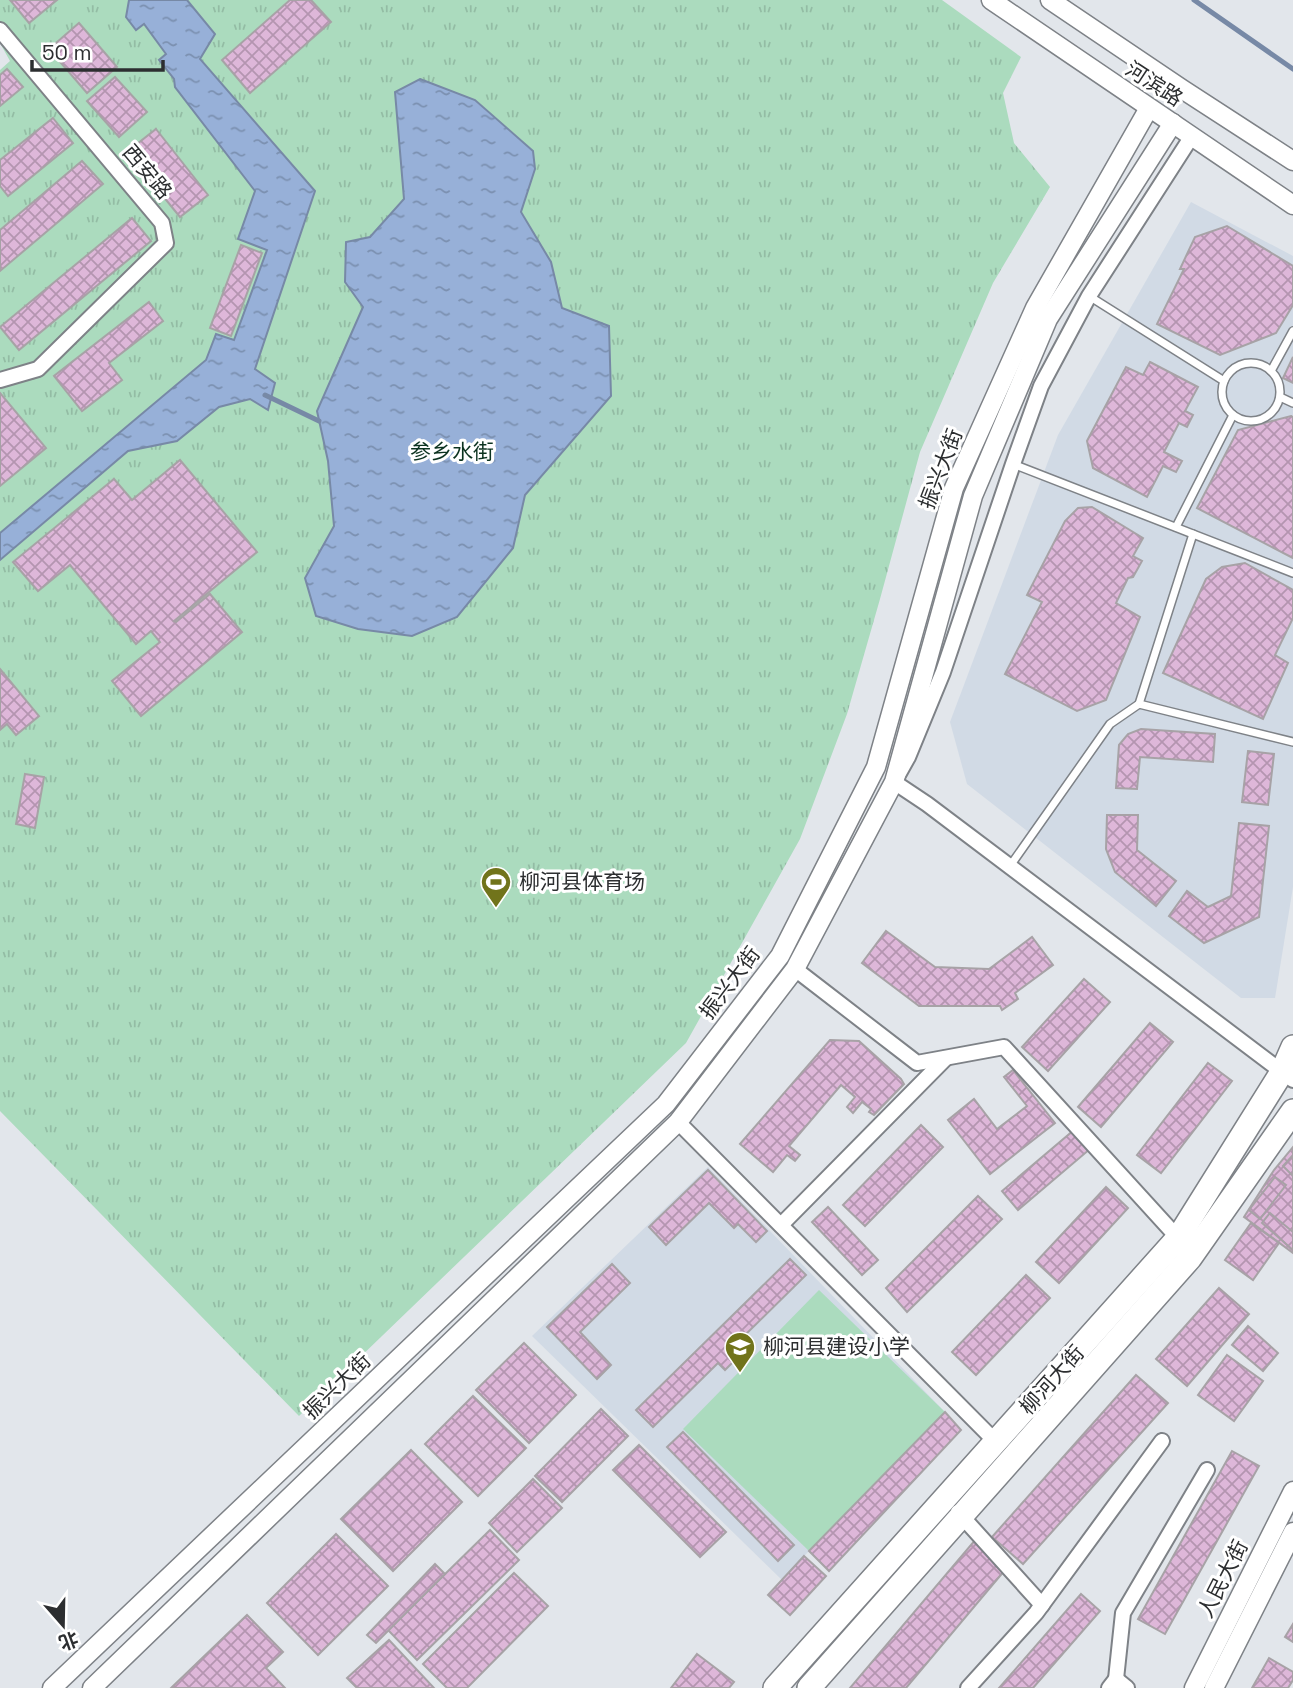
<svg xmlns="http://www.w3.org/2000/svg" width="1293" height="1688" font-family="'Space Grotesk','Noto Sans SC',sans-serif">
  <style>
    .built { fill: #d1dae5 }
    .grass { fill: #abdbbe }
    .park { fill: url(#park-tufts) }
    .water { fill: url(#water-ripples); stroke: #7789a6; stroke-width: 2 }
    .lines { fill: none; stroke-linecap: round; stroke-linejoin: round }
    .stream { stroke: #7789a6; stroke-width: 5 }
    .building { fill: url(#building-cross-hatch); stroke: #a7a2a6; stroke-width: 2 }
    .service-casing { stroke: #7e8287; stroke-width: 10 }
    .minor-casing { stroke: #7e8287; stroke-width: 18 }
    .tertiary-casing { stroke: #7e8287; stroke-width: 21 }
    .primary-casing { stroke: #7e8287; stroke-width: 26 }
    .service { stroke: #fff; stroke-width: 7 }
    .minor { stroke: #fff; stroke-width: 14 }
    .tertiary { stroke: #fff; stroke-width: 18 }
    .primary { stroke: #fff; stroke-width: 23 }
    .labels { text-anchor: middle; stroke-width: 6; stroke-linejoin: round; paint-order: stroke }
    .street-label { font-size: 21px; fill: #2c2e30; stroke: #fff }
    .park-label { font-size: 21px; fill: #0b321f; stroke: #fff }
    .poi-label { font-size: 21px; fill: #2c2e30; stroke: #fff; text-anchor: start }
  </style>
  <defs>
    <pattern id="park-tufts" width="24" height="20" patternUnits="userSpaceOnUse" patternTransform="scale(1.75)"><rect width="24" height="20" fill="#abdbbe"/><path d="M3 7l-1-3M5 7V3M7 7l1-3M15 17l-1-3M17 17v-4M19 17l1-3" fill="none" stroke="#93bca4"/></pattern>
    <pattern id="water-ripples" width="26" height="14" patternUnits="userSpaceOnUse" patternTransform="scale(1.75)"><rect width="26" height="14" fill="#97b0d8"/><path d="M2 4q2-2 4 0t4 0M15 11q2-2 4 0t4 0" fill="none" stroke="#7b90b0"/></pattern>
    <pattern id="building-cross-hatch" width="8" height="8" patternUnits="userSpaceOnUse" patternTransform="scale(1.75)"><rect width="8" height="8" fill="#deb7d9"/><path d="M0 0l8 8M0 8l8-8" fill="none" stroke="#b495b0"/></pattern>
  </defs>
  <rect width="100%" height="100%" fill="#e2e6eb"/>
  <g class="built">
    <path d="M1191,202L1293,256V887L1275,998H1241L967,784L950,722L1058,435Z"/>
    <path d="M708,1167L945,1412L809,1551L782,1580L532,1336Z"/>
  </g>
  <path class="grass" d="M819,1290L945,1412L809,1551L683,1429Z"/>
  <path class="park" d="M0,0H942L1021,57L1003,93L1014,143L1050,187L993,283L920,452L880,599L847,714L800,839L686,1043L299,1416L0,1111V70L10,61L0,43Z"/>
  <g class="water">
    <path d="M129,0H187L215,34L200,59L315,191L255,369L275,383L268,410L250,399L219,407L177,441L128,451L0,560V533L206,360L216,334L234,340L267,250L238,239L255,191L175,87L174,79L159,60L166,54L144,24L136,30L126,17Z"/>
    <path d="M420,79L475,100L533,151L535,169L521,212L551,262L562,308L609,326L611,396L525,495L513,548L457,617L412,636L358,629L316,616L305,578L334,526L328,461L317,411L363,307L345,282L346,242L370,237L404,199L395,92Z"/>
  </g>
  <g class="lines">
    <g class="stream">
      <path d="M1194,0L1293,69"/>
      <path d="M265,395L319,421"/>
    </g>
  </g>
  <g class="building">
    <path d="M10,0H57L29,23Z"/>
    <path d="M290,0H311L331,22L250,93L222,60Z"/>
    <path d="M79,23L117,67L87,93L49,49Z"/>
    <path d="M7,69L23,87L0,106V75Z"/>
    <path d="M115,77L147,112L119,137L87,101Z"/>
    <path d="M53,118L73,143L8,196L0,186V160Z"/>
    <path d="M156,129L208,195L180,217L127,152Z"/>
    <path d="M82,161L103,184L0,271V230Z"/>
    <path d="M132,218L151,241L19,350L0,327Z"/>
    <path d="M1227,226L1293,266V305L1276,333L1220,355L1157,324L1184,269H1180L1195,237Z"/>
    <path d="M241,245L262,253L231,336L210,328Z"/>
    <path d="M149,302L163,321L109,363L122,380L82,411L54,376Z"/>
    <path d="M1293,357V383L1283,378Z"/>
    <path d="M1150,362L1198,387L1185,411L1193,415L1187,427L1179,423L1164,452L1182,461L1176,472L1163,466L1147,497L1093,468L1087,441L1126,367L1143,375Z"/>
    <path d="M0,393L46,448L0,486Z"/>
    <path d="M1291,416L1293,417V558L1197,508L1238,430Z"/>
    <path d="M180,460L257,552L174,621L176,622L210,594L242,632L141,716L112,681L160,642L151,631L136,644L70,565L38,591L13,562L114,479L132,500Z"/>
    <path d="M1092,507L1143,538L1133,556L1142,561L1133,577L1128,578L1116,603L1140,617L1106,700L1077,711L1005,674L1042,602L1027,595L1065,521L1078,508Z"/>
    <path d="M1245,563L1293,590V618L1275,655L1288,663L1263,719L1163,673L1206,579L1222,567Z"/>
    <path d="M0,669L39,716L16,735L7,724L0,730Z"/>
    <path d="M1141,729L1215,734L1213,762L1140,757L1137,789L1116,788L1119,745L1128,734Z"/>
    <path d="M1248,751L1274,754L1268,805L1242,802Z"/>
    <path d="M25,774L44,777L35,828L16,824Z"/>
    <path d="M1107,815H1138L1137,850L1176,881L1156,906L1115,872L1106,849Z"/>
    <path d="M1239,823L1269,826L1259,917L1204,943L1169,916L1187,891L1208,907L1231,896Z"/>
    <path d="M886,931L935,967L989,969L1032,937L1053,965L1015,993L1018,999L1002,1010L1000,1006H919L862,963Z"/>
    <path d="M1084,979L1110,1002L1048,1071L1022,1047Z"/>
    <path d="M1150,1023L1173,1042L1101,1127L1078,1107Z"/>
    <path d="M830,1040L859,1041L901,1079L904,1084L874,1115L869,1112L871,1109L862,1102L853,1113L847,1107L855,1097L841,1085L789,1146L800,1155L795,1161L787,1155L773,1172L740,1144Z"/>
    <path d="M1208,1063L1232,1081L1161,1173L1137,1155Z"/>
    <path d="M1013,1070L1055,1123L990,1174L948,1120L974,1099L997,1129L1027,1106L1004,1077Z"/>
    <path d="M921,1125L943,1147L865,1226L843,1205Z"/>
    <path d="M1074,1130L1090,1149L1018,1210L1002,1191Z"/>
    <path d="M1293,1147V1253L1244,1217L1274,1170Z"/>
    <path d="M1293,1155V1176L1283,1166Z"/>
    <path d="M708,1170L767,1231L756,1242L738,1224L734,1228L709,1203L666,1245L649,1227Z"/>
    <path d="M1275,1177L1286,1185L1260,1219L1249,1210Z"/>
    <path d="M1106,1187L1128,1208L1059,1283L1036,1262Z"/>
    <path d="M978,1196L1002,1219L907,1312L886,1288Z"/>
    <path d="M828,1207L878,1260L862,1275L812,1222Z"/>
    <path d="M1270,1213L1293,1232V1250L1262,1223Z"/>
    <path d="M1251,1223L1279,1243L1253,1280L1225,1260Z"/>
    <path d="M790,1259L806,1275L743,1337L751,1344L725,1370L718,1363L653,1427L636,1410Z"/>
    <path d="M612,1264L630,1283L580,1332L611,1365L597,1379L547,1327Z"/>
    <path d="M1026,1275L1050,1298L976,1375L952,1352Z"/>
    <path d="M1219,1288L1249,1314L1187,1386L1156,1359Z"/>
    <path d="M1248,1326L1278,1353L1263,1371L1232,1345Z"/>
    <path d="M524,1343L576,1395L529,1443L476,1390Z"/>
    <path d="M1227,1355L1263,1381L1234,1421L1198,1395Z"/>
    <path d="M1136,1375L1168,1403L1023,1564L992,1537Z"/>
    <path d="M473,1396L526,1448L478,1496L425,1444Z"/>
    <path d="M601,1409L628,1436L562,1502L535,1476Z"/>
    <path d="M945,1412L961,1430L829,1571L809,1551Z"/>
    <path d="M683,1432L794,1545L778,1561L667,1447Z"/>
    <path d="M639,1445L726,1532L700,1557L613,1470Z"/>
    <path d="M411,1450L462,1502L393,1571L341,1519Z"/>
    <path d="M1232,1451L1259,1466L1165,1634L1138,1619Z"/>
    <path d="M533,1479L562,1508L517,1552L489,1523Z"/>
    <path d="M490,1530L519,1560L417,1660L388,1630Z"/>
    <path d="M336,1534L388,1586L318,1655L267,1603Z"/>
    <path d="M976,1539L1005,1570L906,1688H850Z"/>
    <path d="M804,1556L826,1576L790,1615L768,1595Z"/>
    <path d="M435,1564L445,1574L376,1643L367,1635Z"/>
    <path d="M514,1573L548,1606L467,1688H447L423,1664Z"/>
    <path d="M1081,1594L1100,1611L1033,1688H999Z"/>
    <path d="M247,1615L283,1652L266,1668L285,1688H171Z"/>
    <path d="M1293,1624V1642L1285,1637Z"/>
    <path d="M389,1640L434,1688H357L347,1678Z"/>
    <path d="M697,1654L734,1682L729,1688H671Z"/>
    <path d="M1269,1658L1293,1672V1680L1288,1688H1252Z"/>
  </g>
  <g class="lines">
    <g class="service-casing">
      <g id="service">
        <path d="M1089,296L1224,381"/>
        <circle cx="1251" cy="392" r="29"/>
        <path d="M1271,371L1293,331"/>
        <path d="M1280,397L1293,403"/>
        <path d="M1013,464L1293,573"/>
        <path d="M1176,527L1233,415"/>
        <path d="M1139,704L1193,534"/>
        <path d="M1010,866L1110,724L1139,704L1293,742"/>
      </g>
    </g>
    <g class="minor-casing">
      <g id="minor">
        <path d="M0,30L162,223L166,243L38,369L0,380"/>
        <path d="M1192,136L1089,296L1041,386L1013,464L943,672L908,757L894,782L927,804L1293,1080"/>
        <path d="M795,969L917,1063L1004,1047L1178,1238"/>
        <path d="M678,1122L996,1442"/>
        <path d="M781,1225L946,1058"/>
        <path d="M958,1512L1042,1605"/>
        <path d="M1116,1679L1123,1613L1207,1470"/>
        <path d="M968,1688L1036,1613L1162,1441"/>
        <path d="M1109,1688L1116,1679L1127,1688"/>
      </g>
    </g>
    <g class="tertiary-casing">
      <g id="tertiary">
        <path d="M991,0L1293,205"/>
        <path d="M1050,0L1182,89L1293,161"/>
        <path d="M52,1688L666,1104L780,956L876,767L954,488L1035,308L1149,108"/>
        <path d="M92,1688L678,1122L795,969L894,782L973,496L1048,319L1173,123"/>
        <path d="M1194,1688L1293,1491"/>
        <path d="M1214,1688L1293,1532"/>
      </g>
    </g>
    <g class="primary-casing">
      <g id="primary">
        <path d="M775,1688L1178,1238L1282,1072L1293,1047"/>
        <path d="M809,1688L1190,1258L1293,1111"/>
      </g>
    </g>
    <use href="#service" class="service"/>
    <use href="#minor" class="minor"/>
    <use href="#tertiary" class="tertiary"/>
    <use href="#primary" class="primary"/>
  </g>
  <defs>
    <g id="stadium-pin" transform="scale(1.575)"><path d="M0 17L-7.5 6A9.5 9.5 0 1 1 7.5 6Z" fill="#71741b" stroke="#fff"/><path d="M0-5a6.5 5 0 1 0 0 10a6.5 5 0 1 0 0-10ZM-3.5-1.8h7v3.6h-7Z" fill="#fff"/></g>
    <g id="school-pin" transform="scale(1.575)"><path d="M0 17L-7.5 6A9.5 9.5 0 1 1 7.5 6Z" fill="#71741b" stroke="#fff"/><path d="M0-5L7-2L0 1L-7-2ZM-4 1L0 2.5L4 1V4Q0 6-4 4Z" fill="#fff"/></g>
  </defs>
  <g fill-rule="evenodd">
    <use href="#stadium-pin" x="496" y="882"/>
    <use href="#school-pin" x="740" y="1347"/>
  </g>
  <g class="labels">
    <g class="street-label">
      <text transform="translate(1154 84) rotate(33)" y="7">河滨路</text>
      <text transform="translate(147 172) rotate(50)" y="7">西安路</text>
      <text transform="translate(941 469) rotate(-69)" y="7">振兴大街</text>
      <text transform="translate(730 983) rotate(-53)" y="7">振兴大街</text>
      <text transform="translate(1052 1380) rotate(-48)" y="7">柳河大街</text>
      <text transform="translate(337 1386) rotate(-44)" y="7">振兴大街</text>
      <text transform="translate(1223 1579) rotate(-63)" y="7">人民大街</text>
    </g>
    <g class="park-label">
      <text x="452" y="459">参乡水街</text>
    </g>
    <g class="poi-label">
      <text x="519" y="889">柳河县体育场</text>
      <text x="763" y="1354">柳河县建设小学</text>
    </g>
  </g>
  <g transform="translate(63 1625) rotate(160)" stroke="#ffffff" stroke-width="5" paint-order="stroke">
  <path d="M0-5L12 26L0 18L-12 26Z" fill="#2c2e30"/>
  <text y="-10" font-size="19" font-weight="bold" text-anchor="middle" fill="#2c2e30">北</text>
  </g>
  <path d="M32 60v10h131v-10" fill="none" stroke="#2c2e30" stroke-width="3.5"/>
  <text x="42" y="60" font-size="21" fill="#2c2e30" stroke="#ffffff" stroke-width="5" paint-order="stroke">50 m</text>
</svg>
